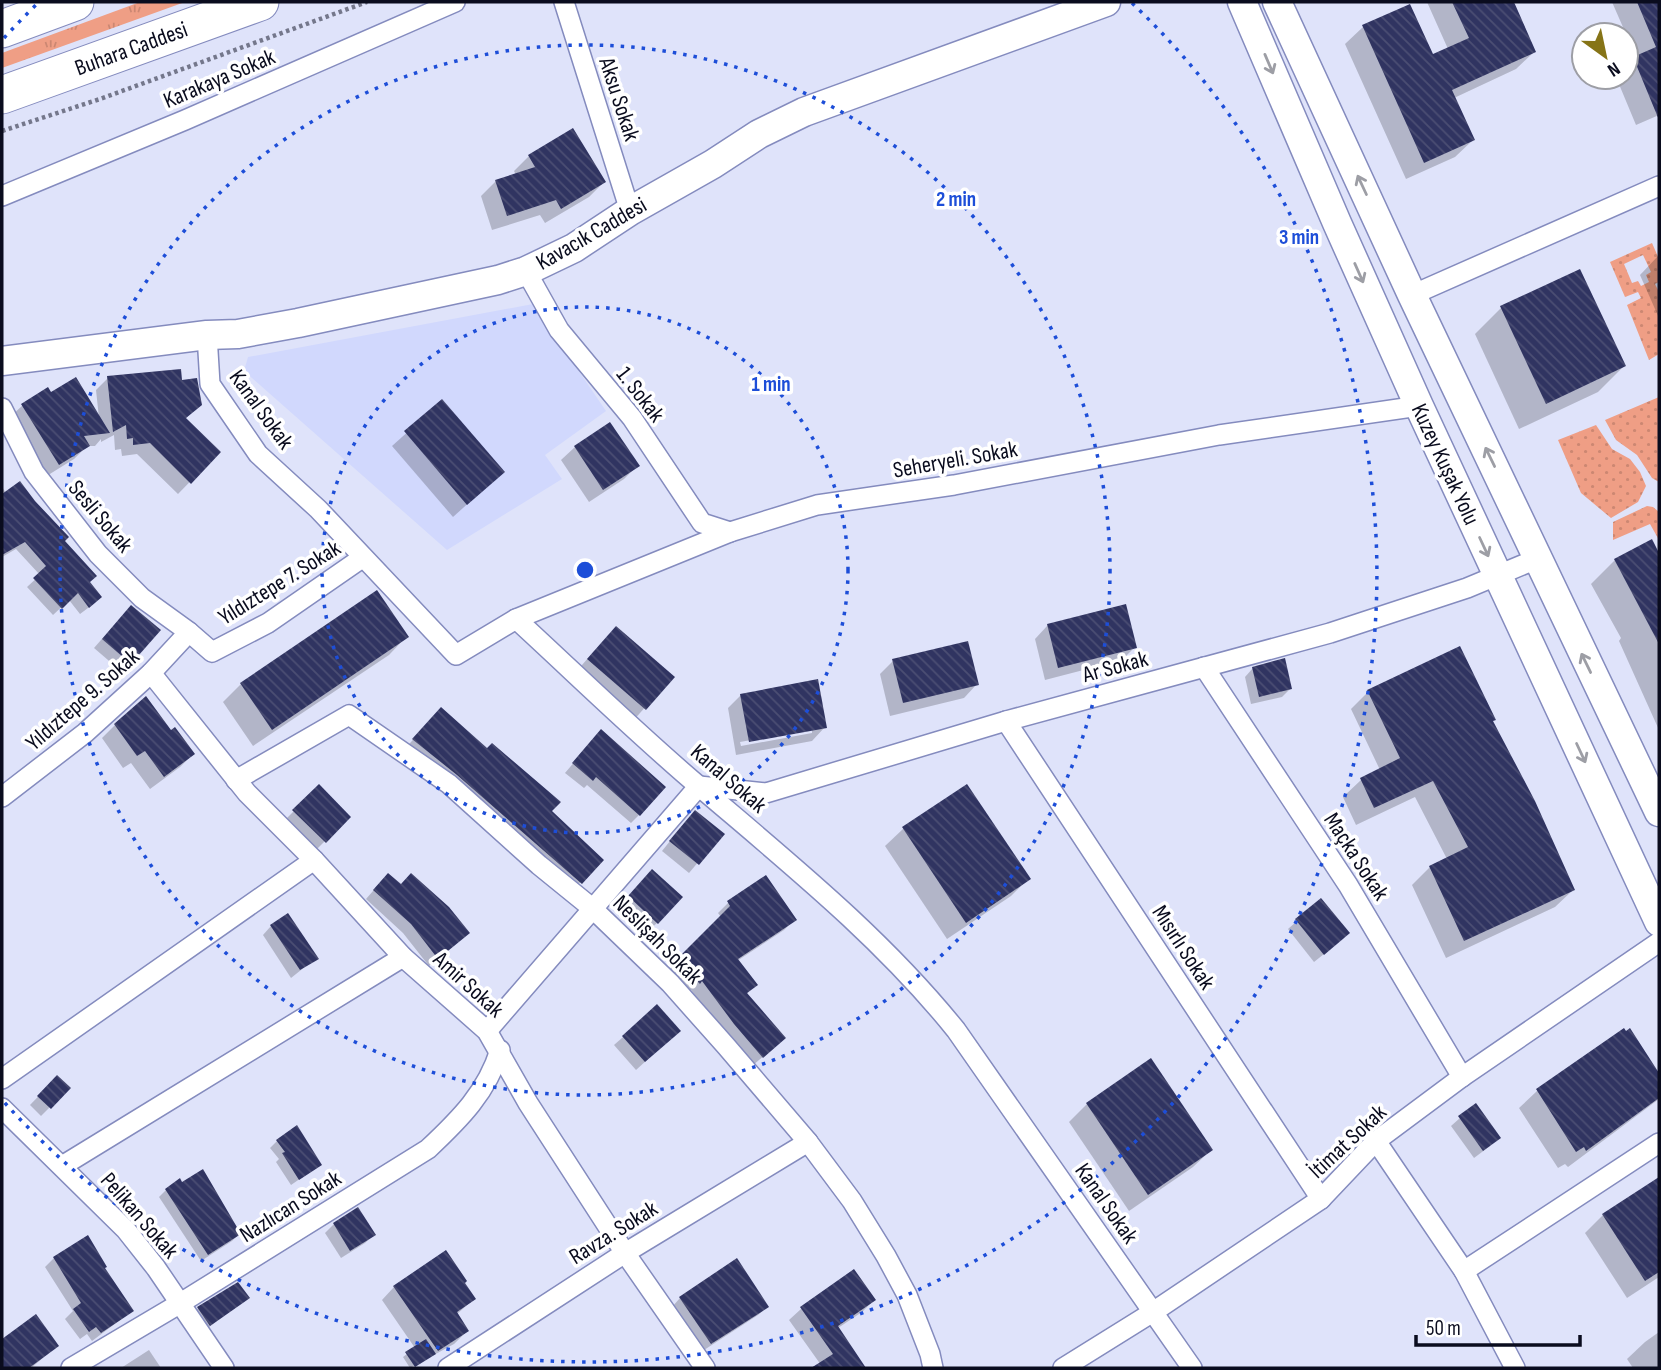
<svg xmlns="http://www.w3.org/2000/svg" width="1661" height="1370" font-family="'Sofia Sans Condensed',sans-serif">
  <style>
    .built { fill: #d1d8fd }
    .grass { fill: url(#grass-tufts) }
    .park { fill: url(#park-dots); fill-rule: evenodd }
    .shadow { fill: #0003; fill-rule: evenodd }
    .building { fill: url(#building-back-hatch) }
    .lines { fill: none; stroke-linecap: round; stroke-linejoin: round }
    .street-casing { stroke: #848bbe; stroke-width: 22 }
    .secondary-casing { stroke: #848bbe; stroke-width: 31 }
    .highway-casing { stroke: #848bbe; stroke-width: 39 }
    .path { stroke: #74778b; stroke-width: 4.5; stroke-dasharray: 3.5 3.5; stroke-linecap: butt }
    .street { stroke: #fff; stroke-width: 19 }
    .secondary { stroke: #fff; stroke-width: 28 }
    .highway { stroke: #fff; stroke-width: 37 }
    .oneway { stroke: #9d9ea5 }
    .ring { fill: none; stroke: #1d4ed8; stroke-width: 3.5; stroke-dasharray: 3.5 7 }
    .labels { text-anchor: middle; stroke-width: 7; stroke-linejoin: round; paint-order: stroke }
    .street-label { font-size: 23px; fill: #0a0c1e; stroke: #fff }
    .centre { fill: #1d4ed8; stroke: #fff; stroke-width: 3.5 }
    .ring-label { font-size: 21px; text-anchor: middle; font-weight: bold; fill: #1d4ed8; stroke: #fff; stroke-width: 7; stroke-linejoin: round; paint-order: stroke }
  </style>
  <defs>
    <pattern id="grass-tufts" width="24" height="20" patternUnits="userSpaceOnUse" patternTransform="scale(1.75)"><rect width="24" height="20" fill="#ef9e85"/><path d="M3 7l-1-3M5 7V3M7 7l1-3M15 17l-1-3M17 17v-4M19 17l1-3" fill="none" stroke="#cc8772"/></pattern>
    <pattern id="park-dots" width="8" height="8" patternUnits="userSpaceOnUse" patternTransform="scale(1.75)"><rect width="8" height="8" fill="#ef9e85"/><path d="M2 2h.1M6 6h.1" fill="none" stroke="#cc8772" stroke-width="1.8" stroke-linecap="round"/></pattern>
    <pattern id="building-back-hatch" width="6" height="6" patternUnits="userSpaceOnUse" patternTransform="scale(1.75)"><rect width="6" height="6" fill="#303461"/><path d="M-1 5l2 2M0 0l6 6M5-1l2 2" fill="none" stroke="#4b4e73"/></pattern>
  </defs>
  <rect width="100%" height="100%" fill="#dfe3fa"/>
  <path class="built" d="M533,304L606,411L545,455L562,479L447,550L244,371L248,357Z"/>
  <path class="grass" d="M140,2H185L2,68V53Z"/>
  <g class="park">
    <path d="M1652,243L1659,259V282L1655,284L1659,292V354L1649,360L1627,305L1641,298L1638,292L1625,297L1610,262ZM1643,255L1651,272L1646,275L1649,282L1641,286L1638,281L1632,283L1624,264Z"/>
    <path d="M1659,397V482L1652,478L1637,455L1616,440L1605,420Z"/>
    <path d="M1596,425L1612,449L1630,459L1640,472L1646,486L1638,502L1611,518L1581,493L1558,440Z"/>
    <path d="M1647,506L1653,507L1659,512V540L1650,524L1613,540V522Z"/>
  </g>
  <g class="shadow">
    <path d="M1427,2H1512L1534,52L1516,69L1454,98L1473,140L1455,157L1406,179L1345,44L1363,27L1432,57L1448,49Z"/>
    <path d="M1612,2H1659V115L1636,125L1616,77H1626V66L1636,57Z"/>
    <path d="M529,156L604,182L589,197L545,223L540,215L492,230L481,196L496,181L516,175L514,171Z"/>
    <path d="M1659,255V318L1640,275Z"/>
    <path d="M1501,308L1624,366L1598,392L1519,429L1475,334Z"/>
    <path d="M108,378L180,382L200,404L185,419L219,452L178,494L137,454L122,456L121,449L115,450L114,435L101,442V439L95,446H87L74,459L45,477L9,418L23,405L51,395L99,418L96,390Z"/>
    <path d="M441,402L503,472L453,517L392,446Z"/>
    <path d="M610,424L637,466L624,479L589,502L561,460L575,447Z"/>
    <path d="M2,487L6,493L63,541L88,582L92,605L80,614L69,600L53,615L27,587L40,575L16,549L2,557Z"/>
    <path d="M1651,541L1659,556V730L1619,641L1621,638L1591,584L1615,560Z"/>
    <path d="M123,615L130,663L122,672L94,648Z"/>
    <path d="M1048,625L1135,647L1122,660L1045,680L1035,639Z"/>
    <path d="M406,637L389,655L253,746L223,702L241,684Z"/>
    <path d="M603,641L672,677L632,722L575,673Z"/>
    <path d="M893,661L977,684L964,698L890,716L880,674Z"/>
    <path d="M1253,668L1290,689L1282,697L1251,704L1245,677Z"/>
    <path d="M1368,692L1491,722L1573,890L1555,907L1446,958L1412,885L1430,867L1447,859L1415,797L1356,825L1343,797L1361,780L1380,770L1351,709Z"/>
    <path d="M741,695L825,727L812,741L736,755L728,708ZM812,729V733L741,746L740,742Z"/>
    <path d="M429,722L550,811L602,860L568,895L402,752Z"/>
    <path d="M115,725L171,733L193,754L180,767L150,789L131,763L123,768L102,738Z"/>
    <path d="M593,740L639,815L631,823L587,785L584,788L565,773Z"/>
    <path d="M319,786L349,817L316,850L285,820Z"/>
    <path d="M966,786L1028,879L1011,896L947,939L885,846L903,829Z"/>
    <path d="M687,820L722,834L689,873L662,851Z"/>
    <path d="M766,877L794,920L784,930L737,961L755,985L746,995L773,1048L752,1066L724,1035L691,990L688,993L667,972L721,917L718,913L728,903Z"/>
    <path d="M644,880L657,923L648,931L620,905Z"/>
    <path d="M380,883L459,941L429,966L403,933L366,899Z"/>
    <path d="M1321,900L1339,942L1314,962L1288,929Z"/>
    <path d="M271,926L316,958L291,978L263,935Z"/>
    <path d="M657,1007L670,1039L636,1070L614,1045Z"/>
    <path d="M1629,1030L1659,1076V1099L1568,1167L1565,1164L1558,1168L1519,1108L1537,1091L1624,1031L1625,1033Z"/>
    <path d="M1151,1061L1211,1150L1193,1167L1129,1211L1069,1122L1087,1104Z"/>
    <path d="M57,1077L69,1088L41,1116L30,1105Z"/>
    <path d="M1460,1118L1490,1146L1474,1158L1451,1126Z"/>
    <path d="M277,1141L320,1165L291,1185L276,1162L279,1159L270,1148Z"/>
    <path d="M1659,1179V1277L1627,1298L1585,1233L1603,1215Z"/>
    <path d="M182,1184L239,1234L232,1241L201,1261L159,1197L166,1190Z"/>
    <path d="M334,1224L374,1235L365,1243L341,1258L325,1233Z"/>
    <path d="M88,1238L103,1269L132,1311L92,1341L87,1334L80,1339L65,1319L73,1311L45,1267L54,1258Z"/>
    <path d="M854,1272L874,1300L862,1312L838,1328L864,1368H817L821,1365L789,1320L801,1309Z"/>
    <path d="M463,1283L474,1299L457,1314L467,1331L454,1344L410,1368L403,1357L415,1348L382,1300L394,1287Z"/>
    <path d="M248,1298L201,1333L190,1317L198,1308Z"/>
    <path d="M680,1298L767,1307L758,1315L701,1352L672,1307Z"/>
    <path d="M36,1317L57,1346L31,1368H2V1341Z"/>
    <path d="M1659,1332V1368H1633L1627,1359L1645,1342Z"/>
    <path d="M149,1350L161,1368H121Z"/>
  </g>
  <g class="building">
    <path d="M1452,2H1514L1536,52L1452,90L1475,140L1424,163L1362,25L1410,4L1433,54L1469,38Z"/>
    <path d="M1637,2H1659V120L1633,57L1656,47Z"/>
    <path d="M573,128L606,182L561,209L556,200L507,216L495,180L535,167L528,155Z"/>
    <path d="M1580,269L1626,366L1546,404L1500,306Z"/>
    <path d="M181,369L182,380L197,378L202,405L186,418L221,452L191,484L150,443L133,445V438L127,439L126,425L113,432L107,376Z"/>
    <path d="M76,377L110,433L84,436L90,446L59,465L21,404L48,387L51,392Z"/>
    <path d="M442,399L505,472L467,505L404,431Z"/>
    <path d="M610,422L640,466L603,490L574,446Z"/>
    <path d="M20,481L35,501L69,537L65,541L97,576L90,582L102,597L89,608L78,593L62,609L33,578L46,566L25,542L2,555V494Z"/>
    <path d="M1652,539L1659,553V644L1614,559Z"/>
    <path d="M377,590L409,637L272,730L240,683Z"/>
    <path d="M1126,604L1137,648L1058,668L1047,624Z"/>
    <path d="M131,605L161,630L131,664L102,639Z"/>
    <path d="M616,626L675,677L646,710L587,659Z"/>
    <path d="M968,641L979,685L903,703L892,659Z"/>
    <path d="M1460,646L1496,720L1493,721L1535,801L1575,890L1464,941L1429,866L1468,847L1433,781L1374,808L1360,778L1400,758L1367,690Z"/>
    <path d="M1285,658L1292,689L1259,697L1252,667Z"/>
    <path d="M818,679L827,728L749,742L740,694Z"/>
    <path d="M146,696L171,730L175,727L195,754L164,777L145,751L137,756L114,724Z"/>
    <path d="M441,707L487,748L492,743L561,802L552,811L604,860L582,884L457,775L412,739Z"/>
    <path d="M601,729L666,787L640,816L596,777L593,781L572,763Z"/>
    <path d="M319,784L351,817L326,843L292,810Z"/>
    <path d="M967,784L1031,879L966,923L902,827Z"/>
    <path d="M695,810L725,834L699,865L669,841Z"/>
    <path d="M652,869L683,897L658,924L628,896Z"/>
    <path d="M388,873L401,884L411,873L449,907L470,933L438,959L411,924L373,890Z"/>
    <path d="M766,875L797,920L738,959L758,985L747,993L786,1038L763,1058L734,1024L702,981L700,984L676,960L730,906L727,901Z"/>
    <path d="M1321,898L1350,933L1324,955L1295,919Z"/>
    <path d="M288,913L319,959L300,970L270,925Z"/>
    <path d="M657,1004L681,1031L645,1062L622,1036Z"/>
    <path d="M1624,1028L1626,1031L1630,1028L1659,1073V1098L1586,1151L1584,1147L1576,1152L1536,1089Z"/>
    <path d="M1151,1058L1213,1150L1148,1195L1086,1103Z"/>
    <path d="M57,1075L71,1088L51,1109L37,1096Z"/>
    <path d="M1476,1103L1501,1138L1483,1151L1458,1116Z"/>
    <path d="M297,1125L322,1165L299,1180L282,1153L285,1152L276,1140Z"/>
    <path d="M203,1169L241,1234L208,1255L165,1189L180,1178L182,1182Z"/>
    <path d="M1659,1177V1272L1645,1281L1602,1214Z"/>
    <path d="M358,1207L376,1235L350,1251L333,1223Z"/>
    <path d="M88,1235L107,1267L105,1268L134,1311L101,1333L96,1327L89,1332L73,1309L81,1303L53,1257Z"/>
    <path d="M446,1250L467,1281L465,1283L476,1299L457,1312L469,1331L438,1351L393,1286Z"/>
    <path d="M737,1258L769,1307L711,1344L679,1297Z"/>
    <path d="M854,1269L876,1300L838,1326L866,1368H811L833,1354L800,1307Z"/>
    <path d="M238,1282L250,1298L210,1326L197,1307Z"/>
    <path d="M36,1314L59,1346L29,1368H2V1339Z"/>
    <path d="M426,1339L436,1354L415,1367L405,1352Z"/>
  </g>
  <g class="lines">
    <g class="street-casing">
      <g id="street">
        <path d="M564,2L630,211"/>
        <path d="M2,196L185,120L455,2"/>
        <path d="M526,271L559,330L632,418L702,523L730,532"/>
        <path d="M1412,295L1659,186"/>
        <path d="M207,335L210,384L258,454L318,509L456,655L516,619C577,675 637,734 701,788C790,864 882,938 956,1030L1192,1368"/>
        <path d="M2,408L34,472L98,554L142,598L189,632L212,652L268,623L362,558"/>
        <path d="M516,619L730,532L817,505L954,485L1219,435L1419,406"/>
        <path d="M1204,667L1348,885L1462,1077"/>
        <path d="M151,673L247,793L314,860L403,957L487,1031L528,1103L625,1253L705,1368"/>
        <path d="M1006,721L1321,1199"/>
        <path d="M236,780L349,715L449,784L539,865L592,908L670,983L726,1046L808,1142L852,1201L886,1256L907,1295L930,1354L933,1368"/>
        <path d="M2,797L85,733L151,673L189,632"/>
        <path d="M487,1031L699,786L766,793L1006,721L1330,633L1467,588L1539,558"/>
        <path d="M2,1079L314,860"/>
        <path d="M2,1108L126,1230L156,1268L224,1368"/>
        <path d="M1376,1141L1464,1271L1515,1368"/>
        <path d="M62,1166L403,957"/>
        <path d="M1464,1271L1659,1143"/>
        <path d="M71,1368L179,1304L428,1149C460,1119 487,1092 500,1050"/>
        <path d="M448,1368L625,1253L808,1142"/>
        <path d="M1063,1368L1153,1312L1321,1199L1376,1141L1462,1077L1659,942"/>
      </g>
    </g>
    <g class="secondary-casing">
      <g id="secondary">
        <path d="M1242,2L1337,223L1419,406L1659,922"/>
        <path d="M1277,2L1412,295L1659,812"/>
        <path d="M2,361L207,335L238,334L298,323L498,280L526,271L574,248L630,211L713,164L759,134L804,112L1106,2"/>
      </g>
    </g>
    <g class="highway-casing">
      <g id="highway">
        <path d="M2,29L75,2"/>
        <path d="M2,95L260,2"/>
      </g>
    </g>
    <path class="path" d="M2,131L100,99L367,2"/>
    <use href="#street" class="street"/>
    <use href="#secondary" class="secondary"/>
    <use href="#highway" class="highway"/>
  </g>
  <defs><path id="oneway-shaft" d="M-6 0H5M1.5-3L5.5 0L1.5 3" fill="none" stroke-width="1.6" stroke-linecap="round" stroke-linejoin="round" transform="scale(1.75)"/></defs>
  <g class="oneway">
    <use href="#oneway-shaft" transform="translate(1269 64) rotate(67)"/>
    <use href="#oneway-shaft" transform="translate(1362 185) rotate(-115)"/>
    <use href="#oneway-shaft" transform="translate(1359 273) rotate(66)"/>
    <use href="#oneway-shaft" transform="translate(1490 457) rotate(-116)"/>
    <use href="#oneway-shaft" transform="translate(1484 547) rotate(65)"/>
    <use href="#oneway-shaft" transform="translate(1586 663) rotate(-116)"/>
    <use href="#oneway-shaft" transform="translate(1581 753) rotate(65)"/>
  </g>
  <g class="ring">
    <circle cx="585" cy="570" r="263"/>
    <circle cx="585" cy="570" r="525"/>
    <path d="M4 38A788 788 0 0 1 38 3M1132 3A788 788 0 1 1 4 1102"/>
  </g>
  <g class="labels">
    <g class="street-label">
      <text transform="translate(131 48) rotate(-20)" y="8">Buhara Caddesi</text>
      <text transform="translate(219 78) rotate(-23)" y="8">Karakaya Sokak</text>
      <text transform="translate(620 99) rotate(72)" y="8">Aksu Sokak</text>
      <text transform="translate(591 233) rotate(-30)" y="8">Kavacık Caddesi</text>
      <text transform="translate(641 394) rotate(52)" y="8">1. Sokak</text>
      <text transform="translate(262 409) rotate(54)" y="8">Kanal Sokak</text>
      <text transform="translate(955 459) rotate(-10)" y="8">Seheryeli. Sokak</text>
      <text transform="translate(1446 464) rotate(65)" y="8">Kuzey Kuşak Yolu</text>
      <text transform="translate(101 516) rotate(50)" y="8">Sesli Sokak</text>
      <text transform="translate(279 582) rotate(-32)" y="8">Yıldıztepe 7. Sokak</text>
      <text transform="translate(1115 666) rotate(-15)" y="8">Ar Sokak</text>
      <text transform="translate(82 699) rotate(-41)" y="8">Yıldıztepe 9. Sokak</text>
      <text transform="translate(729 778) rotate(41)" y="8">Kanal Sokak</text>
      <text transform="translate(1357 856) rotate(57)" y="8">Maçka Sokak</text>
      <text transform="translate(658 939) rotate(45)" y="8">Neslişah Sokak</text>
      <text transform="translate(1184 947) rotate(57)" y="8">Mısırlı Sokak</text>
      <text transform="translate(469 984) rotate(42)" y="8">Amir Sokak</text>
      <text transform="translate(1347 1141) rotate(-43)" y="8">İtimat Sokak</text>
      <text transform="translate(1107 1203) rotate(55)" y="8">Kanal Sokak</text>
      <text transform="translate(290 1206) rotate(-32)" y="8">Nazlıcan Sokak</text>
      <text transform="translate(140 1215) rotate(49)" y="8">Pelikan Sokak</text>
      <text transform="translate(613 1232) rotate(-32)" y="8">Ravza. Sokak</text>
    </g>
  </g>
  <circle cx="585" cy="570" r="10" class="centre"/>
  <g class="ring-label">
    <text x="956" y="206">2 min</text>
    <text x="1299" y="244">3 min</text>
    <text x="771" y="391">1 min</text>
  </g>
  <rect width="1661" height="1370" fill="none" stroke="#0a0c1e" stroke-width="7"/>
  <g transform="translate(1605 56) rotate(147)"><circle r="33" fill="#ffffff" stroke="#9d9ea5" stroke-width="2"/>
  <path d="M0-5L12 26L0 18L-12 26Z" fill="#867417"/>
  <text y="-10" font-size="19" font-weight="bold" text-anchor="middle" fill="#0a0c1e">N</text>
  </g>
  <path d="M1416 1335v10h164v-10" fill="none" stroke="#0a0c1e" stroke-width="3.5"/>
  <text x="1426" y="1335" font-size="21" fill="#0a0c1e" stroke="#ffffff" stroke-width="5" paint-order="stroke">50 m</text>
</svg>
